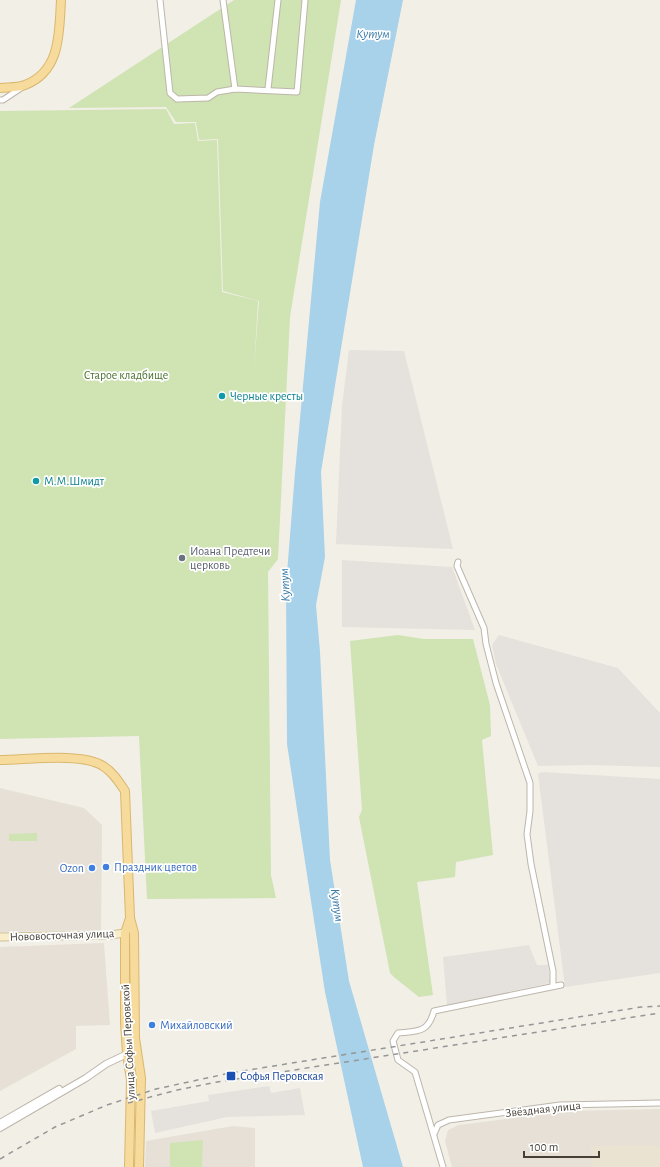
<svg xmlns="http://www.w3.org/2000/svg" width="660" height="1167" font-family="'Alegreya Sans',sans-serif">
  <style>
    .residential { fill: #e6e0d6 }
    .industrial { fill: #e5e1dc }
    .education { fill: #eae3d2 }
    .green { fill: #cfe3b3 }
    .water { fill: #a8d1ea }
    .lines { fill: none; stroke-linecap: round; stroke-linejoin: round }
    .minor-casing { stroke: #bdb6ab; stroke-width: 7 }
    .tertiary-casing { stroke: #bdb6ab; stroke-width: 8 }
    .secondary-casing { stroke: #cec09a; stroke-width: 9 }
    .primary-casing { stroke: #dab76e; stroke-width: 10 }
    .minor { stroke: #fff; stroke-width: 5 }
    .tertiary { stroke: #fff; stroke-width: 6 }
    .secondary { stroke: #faedca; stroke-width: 7 }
    .primary { stroke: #f6db9d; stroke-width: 8 }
    .rail { stroke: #969696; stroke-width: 1.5; stroke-dasharray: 5 5; stroke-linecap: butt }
    .culture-dot { fill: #0f9aa8; stroke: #fff; stroke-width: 1.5 }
    .worship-dot { fill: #6b7280; stroke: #fff; stroke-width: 1.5 }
    .shop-dot { fill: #3f7fe0; stroke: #fff; stroke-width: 1.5 }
    .transit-dot { fill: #1a4fb4; stroke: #fff; stroke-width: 1.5 }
    .labels { text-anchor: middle; stroke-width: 3.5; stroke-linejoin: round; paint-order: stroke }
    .park-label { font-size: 12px; fill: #4a722f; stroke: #fff }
    .culture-label { font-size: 12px; fill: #0d838f; stroke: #fff; text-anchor: start }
    .worship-label { font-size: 12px; fill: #5b616d; stroke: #fff; text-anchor: start }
    .shop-label { font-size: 12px; fill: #366cbe; stroke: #fff; text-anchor: start }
    .street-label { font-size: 12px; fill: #453f37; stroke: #fff }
    .transit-label { font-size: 12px; fill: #164399; stroke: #fff; text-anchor: start }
    .water-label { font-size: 13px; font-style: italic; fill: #397ba8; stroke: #fff }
  </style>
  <rect width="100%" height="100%" fill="#f2efe7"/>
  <g class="residential">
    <path d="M0,788L84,808L102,825L101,930L0,932Z"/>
    <path d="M104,943L110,1025L76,1026V1049L0,1091V947Z"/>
    <path d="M660,1109V1167H452L445,1141L448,1130L459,1125L567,1111Z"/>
    <path d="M233,1126L255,1128V1167H145L146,1141Z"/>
  </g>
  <g class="industrial">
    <path d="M349,350L404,351L453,549L336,544L342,406Z"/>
    <path d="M342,560L452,567L475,630L342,627Z"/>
    <path d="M499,635L618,668L660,713V767L589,765L538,766L496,664L492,645Z"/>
    <path d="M542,772L660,779V973L565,987L538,774Z"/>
    <path d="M529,945L537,965H548L550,983L447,1005L443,957Z"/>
    <path d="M269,1086L271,1093L300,1088L305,1115L227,1117L155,1133L151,1111L209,1101L208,1095Z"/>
  </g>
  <path class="education" d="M652,1145L660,1147V1167H592L591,1146Z"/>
  <g class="green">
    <path d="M234,0H341L290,317L278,559L268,572L271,875L276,898L147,899L139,736L0,739V111L166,109L174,124L195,123L198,141L217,140L222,292L258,301L254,369L259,301L223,291L218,139L199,140L196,122H176L166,107L69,108Z"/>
    <path d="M398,635L424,639H473L490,705L491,736L482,740L493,855L456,862L455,877L417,882L433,995L419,997L395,978L390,973L359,817L362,810L350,641Z"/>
    <path d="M37,833V841H9V834Z"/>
    <path d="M203,1140L202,1167H170V1143Z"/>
  </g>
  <path class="water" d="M356,0H403L374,145L321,472L325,557L316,605L320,652L330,860L349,981L403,1167H363L325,992L287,744L286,586L295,473L320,202Z"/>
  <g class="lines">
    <g class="minor-casing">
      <g id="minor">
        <path d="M160,0L170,93L177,99L208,98L217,92L235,89L297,92L305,0"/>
        <path d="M223,0L235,89"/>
        <path d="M268,89L278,0"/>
        <path d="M0,100H3L21,88"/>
        <path d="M458,562L457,566L484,628L486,644L496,683L530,783V811L527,834L531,864L553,971V986"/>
        <path d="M434,1134L438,1125L449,1120L560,1105L660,1103"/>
        <path d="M443,1167L415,1072L398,1060L393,1041L398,1033C418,1031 428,1033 434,1011L561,985"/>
      </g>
    </g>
    <g class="tertiary-casing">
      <g id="tertiary">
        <path d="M0,1123L59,1089"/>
        <path d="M0,1128L86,1078L106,1064L127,1054"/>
      </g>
    </g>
    <g class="secondary-casing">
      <path id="secondary" d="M0,937L110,935L125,933"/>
    </g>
    <g class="primary-casing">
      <g id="primary">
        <path d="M0,88C8,87 17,88 25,85C61,71 59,33 61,0"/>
        <path d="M0,760C26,760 82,752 103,766C113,772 119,782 125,791L130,918L134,933L135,1038L141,1078L139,1167"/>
        <path d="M129,1167L131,1080L127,1054L125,1023V933L130,918"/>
      </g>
    </g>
    <use href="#minor" class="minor"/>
    <use href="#tertiary" class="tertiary"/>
    <use href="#secondary" class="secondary"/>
    <use href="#primary" class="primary"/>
    <g class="rail">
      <path d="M128,1103L177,1090L217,1082L660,1013"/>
      <path d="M0,1159L55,1127L107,1105L156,1089L230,1073L641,1007L660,1006"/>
    </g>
  </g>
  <g class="culture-dot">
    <circle cx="222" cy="396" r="4"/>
    <circle cx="36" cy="481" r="4"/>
  </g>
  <circle class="worship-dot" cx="182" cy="558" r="4"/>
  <g class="shop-dot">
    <circle cx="106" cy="867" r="4"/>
    <circle cx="92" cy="868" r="4"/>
    <circle cx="152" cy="1025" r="4"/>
  </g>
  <rect class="transit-dot" x="226" y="1071" width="10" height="10" rx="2"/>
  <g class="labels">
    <g class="park-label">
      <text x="126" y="379">Старое кладбище</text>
    </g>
    <g class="culture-label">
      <text x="230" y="400">Черные кресты</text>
      <text x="44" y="485">М.М.Шмидт</text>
    </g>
    <g class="worship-label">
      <text x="190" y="555">Иоана Предтечи<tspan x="190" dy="14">церковь</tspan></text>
    </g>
    <g class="shop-label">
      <text x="114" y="871">Праздник цветов</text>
      <text x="84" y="872" text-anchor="end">Ozon</text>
      <text x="160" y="1029">Михайловский</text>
    </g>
    <g class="street-label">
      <text transform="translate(62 935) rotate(-2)" y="4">Нововосточная улица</text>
      <text transform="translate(128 1042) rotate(-93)" y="4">улица Софьи Перовской</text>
      <text transform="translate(543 1109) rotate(-6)" y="4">Звёздная улица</text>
    </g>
    <g class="transit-label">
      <text x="240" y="1080">Софья Перовская</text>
    </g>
    <g class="water-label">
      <text x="373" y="38">Кутум</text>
      <text transform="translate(284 585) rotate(-93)" y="5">Кутум</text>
      <text transform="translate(338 905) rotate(82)" y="5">Кутум</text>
    </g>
  </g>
  <path d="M524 1151v6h75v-6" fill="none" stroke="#453f37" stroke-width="2"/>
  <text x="530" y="1151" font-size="12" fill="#453f37" stroke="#ffffff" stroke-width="3" paint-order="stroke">100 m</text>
</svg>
